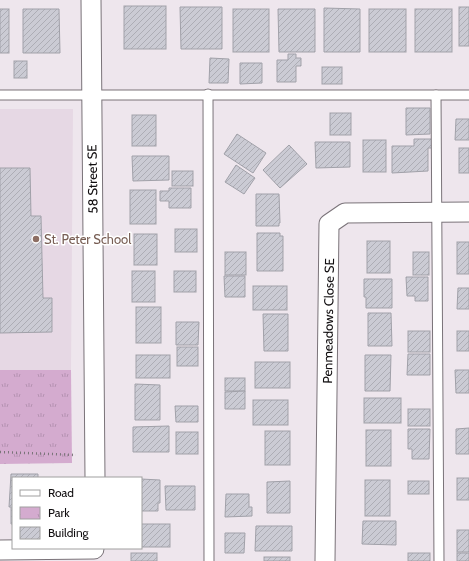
<svg xmlns="http://www.w3.org/2000/svg" width="469" height="561" font-family="Cabin,sans-serif">
  <style>
    .built { fill: #e6d8e4 }
    .park { fill: url(#park-tufts) }
    .building { fill: url(#building-hatch); stroke: #a1a1a9 }
    .lines { fill: none; stroke-linecap: round; stroke-linejoin: round }
    .service-casing { stroke: #7a7379; stroke-width: 11 }
    .minor-casing { stroke: #7a7379; stroke-width: 21 }
    .path { stroke: #797478; stroke-width: 2.5; stroke-dasharray: 1 3; stroke-linecap: butt }
    .service { stroke: #fff; stroke-width: 9 }
    .minor { stroke: #fff; stroke-width: 19 }
    .education-dot { fill: #8d6e63; stroke: #fff; stroke-width: 1.5 }
    .labels { text-anchor: middle; stroke-width: 3; stroke-linejoin: round; paint-order: stroke }
    .street-label { font-size: 13px; fill: #110e10; stroke: #fff }
    .education-label { font-size: 13px; fill: #785e54; stroke: #fff; text-anchor: start }
  </style>
  <defs>
    <pattern id="park-tufts" width="24" height="20" patternUnits="userSpaceOnUse"><rect width="24" height="20" fill="#d4abcf"/><path d="M3 7l-1-3M5 7V3M7 7l1-3M15 17l-1-3M17 17v-4M19 17l1-3" fill="none" stroke="#b592b1"/></pattern>
    <pattern id="building-hatch" width="6" height="6" patternUnits="userSpaceOnUse"><rect width="6" height="6" fill="#cbcbd4"/><path d="M-1 1l2-2M0 6l6-6M5 7l2-2" fill="none" stroke="#adadb5"/></pattern>
  </defs>
  <rect width="100%" height="100%" fill="#eee6ed"/>
  <path class="built" d="M0,109H73L71,370H0Z"/>
  <path class="park" d="M0,370H71L72,463L0,464Z"/>
  <g class="building">
    <rect x="124" y="6" width="42" height="43"/>
    <path d="M180,7H222V49H181Z"/>
    <rect x="459" y="7" width="10" height="39"/>
    <path d="M324,8L360,9V52H324Z"/>
    <rect x="0" y="9" width="9" height="44"/>
    <path d="M23,9H59L60,53H23Z"/>
    <rect x="233" y="9" width="36" height="43"/>
    <path d="M278,9H315V52H279Z"/>
    <rect x="369" y="9" width="37" height="43"/>
    <rect x="415" y="9" width="37" height="43"/>
    <path d="M288,54H296V58H301V66H296V82H277V60H288Z"/>
    <path d="M210,58L229,59L228,83H209Z"/>
    <rect x="14" y="61" width="13" height="17"/>
    <path d="M240,63H262V83L240,84Z"/>
    <rect x="322" y="67" width="20" height="17"/>
    <path d="M406,108H430V134L406,135Z"/>
    <rect x="330" y="113" width="21" height="22"/>
    <rect x="132" y="115" width="24" height="31"/>
    <path d="M456,119H469V140H455Z"/>
    <path d="M237,134L266,153L253,173L224,154Z"/>
    <path d="M414,139H432V148H428V171L392,173V146H414Z"/>
    <rect x="363" y="140" width="23" height="32"/>
    <path d="M315,142H350V167L316,168Z"/>
    <path d="M289,145L307,164L280,188L263,170Z"/>
    <rect x="459" y="148" width="10" height="25"/>
    <path d="M132,156H169V180L133,181Z"/>
    <path d="M236,165L255,178L244,194L225,182Z"/>
    <path d="M0,168H30L31,216H41L43,298H52V332L0,333Z"/>
    <rect x="172" y="171" width="21" height="15"/>
    <path d="M169,188H191V208H169V201H160V191H169Z"/>
    <rect x="130" y="190" width="26" height="34"/>
    <path d="M256,194H279L280,223H279V226H256Z"/>
    <rect x="175" y="229" width="22" height="23"/>
    <path d="M257,233H280V236H283V271H257Z"/>
    <rect x="134" y="234" width="23" height="31"/>
    <rect x="367" y="241" width="23" height="32"/>
    <rect x="457" y="242" width="12" height="32"/>
    <rect x="225" y="252" width="21" height="23"/>
    <rect x="413" y="252" width="16" height="23"/>
    <rect x="132" y="271" width="23" height="31"/>
    <rect x="174" y="271" width="22" height="21"/>
    <path d="M224,276H245V297H225Z"/>
    <path d="M406,277H428V301H415V296H407Z"/>
    <path d="M364,279H392V308H366V297H364Z"/>
    <rect x="253" y="286" width="34" height="24"/>
    <path d="M458,288H469V309H457Z"/>
    <rect x="136" y="307" width="25" height="36"/>
    <path d="M368,313H391L392,346H368Z"/>
    <path d="M263,314H288V351H264Z"/>
    <path d="M176,322H199L198,345H176Z"/>
    <rect x="408" y="331" width="22" height="21"/>
    <rect x="457" y="331" width="12" height="20"/>
    <rect x="177" y="347" width="21" height="19"/>
    <path d="M408,354H430V375H407Z"/>
    <rect x="136" y="355" width="34" height="23"/>
    <path d="M365,355H391L390,391H365Z"/>
    <rect x="255" y="362" width="35" height="26"/>
    <path d="M455,370H469V393H456Z"/>
    <rect x="225" y="378" width="20" height="13"/>
    <path d="M135,384L160,385V420H135Z"/>
    <path d="M245,391V409H225V392Z"/>
    <rect x="364" y="398" width="37" height="25"/>
    <rect x="253" y="400" width="35" height="25"/>
    <path d="M175,406H198V422H176Z"/>
    <rect x="408" y="409" width="22" height="17"/>
    <path d="M169,426V452H133V427Z"/>
    <path d="M469,428V454H456V429Z"/>
    <path d="M408,429H430L429,459H412V449H408Z"/>
    <rect x="366" y="430" width="25" height="36"/>
    <rect x="265" y="431" width="25" height="34"/>
    <rect x="176" y="432" width="22" height="22"/>
    <path d="M11,474H38V478H13V524H11V507H9Z"/>
    <rect x="457" y="478" width="12" height="22"/>
    <path d="M141,479L160,480V503H158V511H141Z"/>
    <rect x="365" y="480" width="25" height="36"/>
    <path d="M290,481V513H267V482Z"/>
    <rect x="408" y="481" width="21" height="13"/>
    <path d="M165,486H195V510H166Z"/>
    <path d="M226,494H249V507H252V516L225,517Z"/>
    <path d="M363,521H396V545L362,544Z"/>
    <rect x="141" y="524" width="29" height="23"/>
    <path d="M256,526H292V551H255Z"/>
    <rect x="457" y="530" width="12" height="22"/>
    <path d="M225,533H245L244,553H225Z"/>
    <rect x="131" y="553" width="26" height="8"/>
    <rect x="408" y="553" width="22" height="8"/>
    <rect x="457" y="553" width="12" height="8"/>
    <rect x="264" y="557" width="26" height="4"/>
  </g>
  <g class="lines">
    <g class="service-casing">
      <g id="service">
        <path d="M208,94L209,561"/>
        <path d="M0,95H469"/>
        <path d="M436,95L439,561"/>
      </g>
    </g>
    <g class="minor-casing">
      <g id="minor">
        <path d="M91,0L95,478"/>
        <path d="M0,550L94,549"/>
        <path d="M325,561L329,224L345,213L469,212"/>
      </g>
    </g>
    <path class="path" d="M0,452L76,455"/>
    <use href="#service" class="service"/>
    <use href="#minor" class="minor"/>
  </g>
  <circle class="education-dot" cx="36" cy="239" r="4"/>
  <g class="labels">
    <g class="street-label">
      <text transform="translate(92 179) rotate(-91)" y="5">58 Street SE</text>
      <text transform="translate(328 321) rotate(-89)" y="5">Penmeadows Close SE</text>
    </g>
    <g class="education-label">
      <text x="44" y="244">St. Peter School</text>
    </g>
  </g>
  <rect x="12" y="477" width="130" height="72" fill="#ffffff" stroke="#a09f9f"/>
  <rect x="20" y="490" width="20" height="6" fill="#ffffff" stroke="#a09f9f"/>
  <text x="48" y="497" font-size="12" fill="#110e10">Road</text>
  <rect x="20" y="507" width="20" height="12" fill="url(#park-tufts)" stroke="#a09f9f"/>
  <text x="48" y="517" font-size="12" fill="#110e10">Park</text>
  <rect x="20" y="527" width="20" height="12" fill="url(#building-hatch)" stroke="#a09f9f"/>
  <text x="48" y="537" font-size="12" fill="#110e10">Building</text>
</svg>
